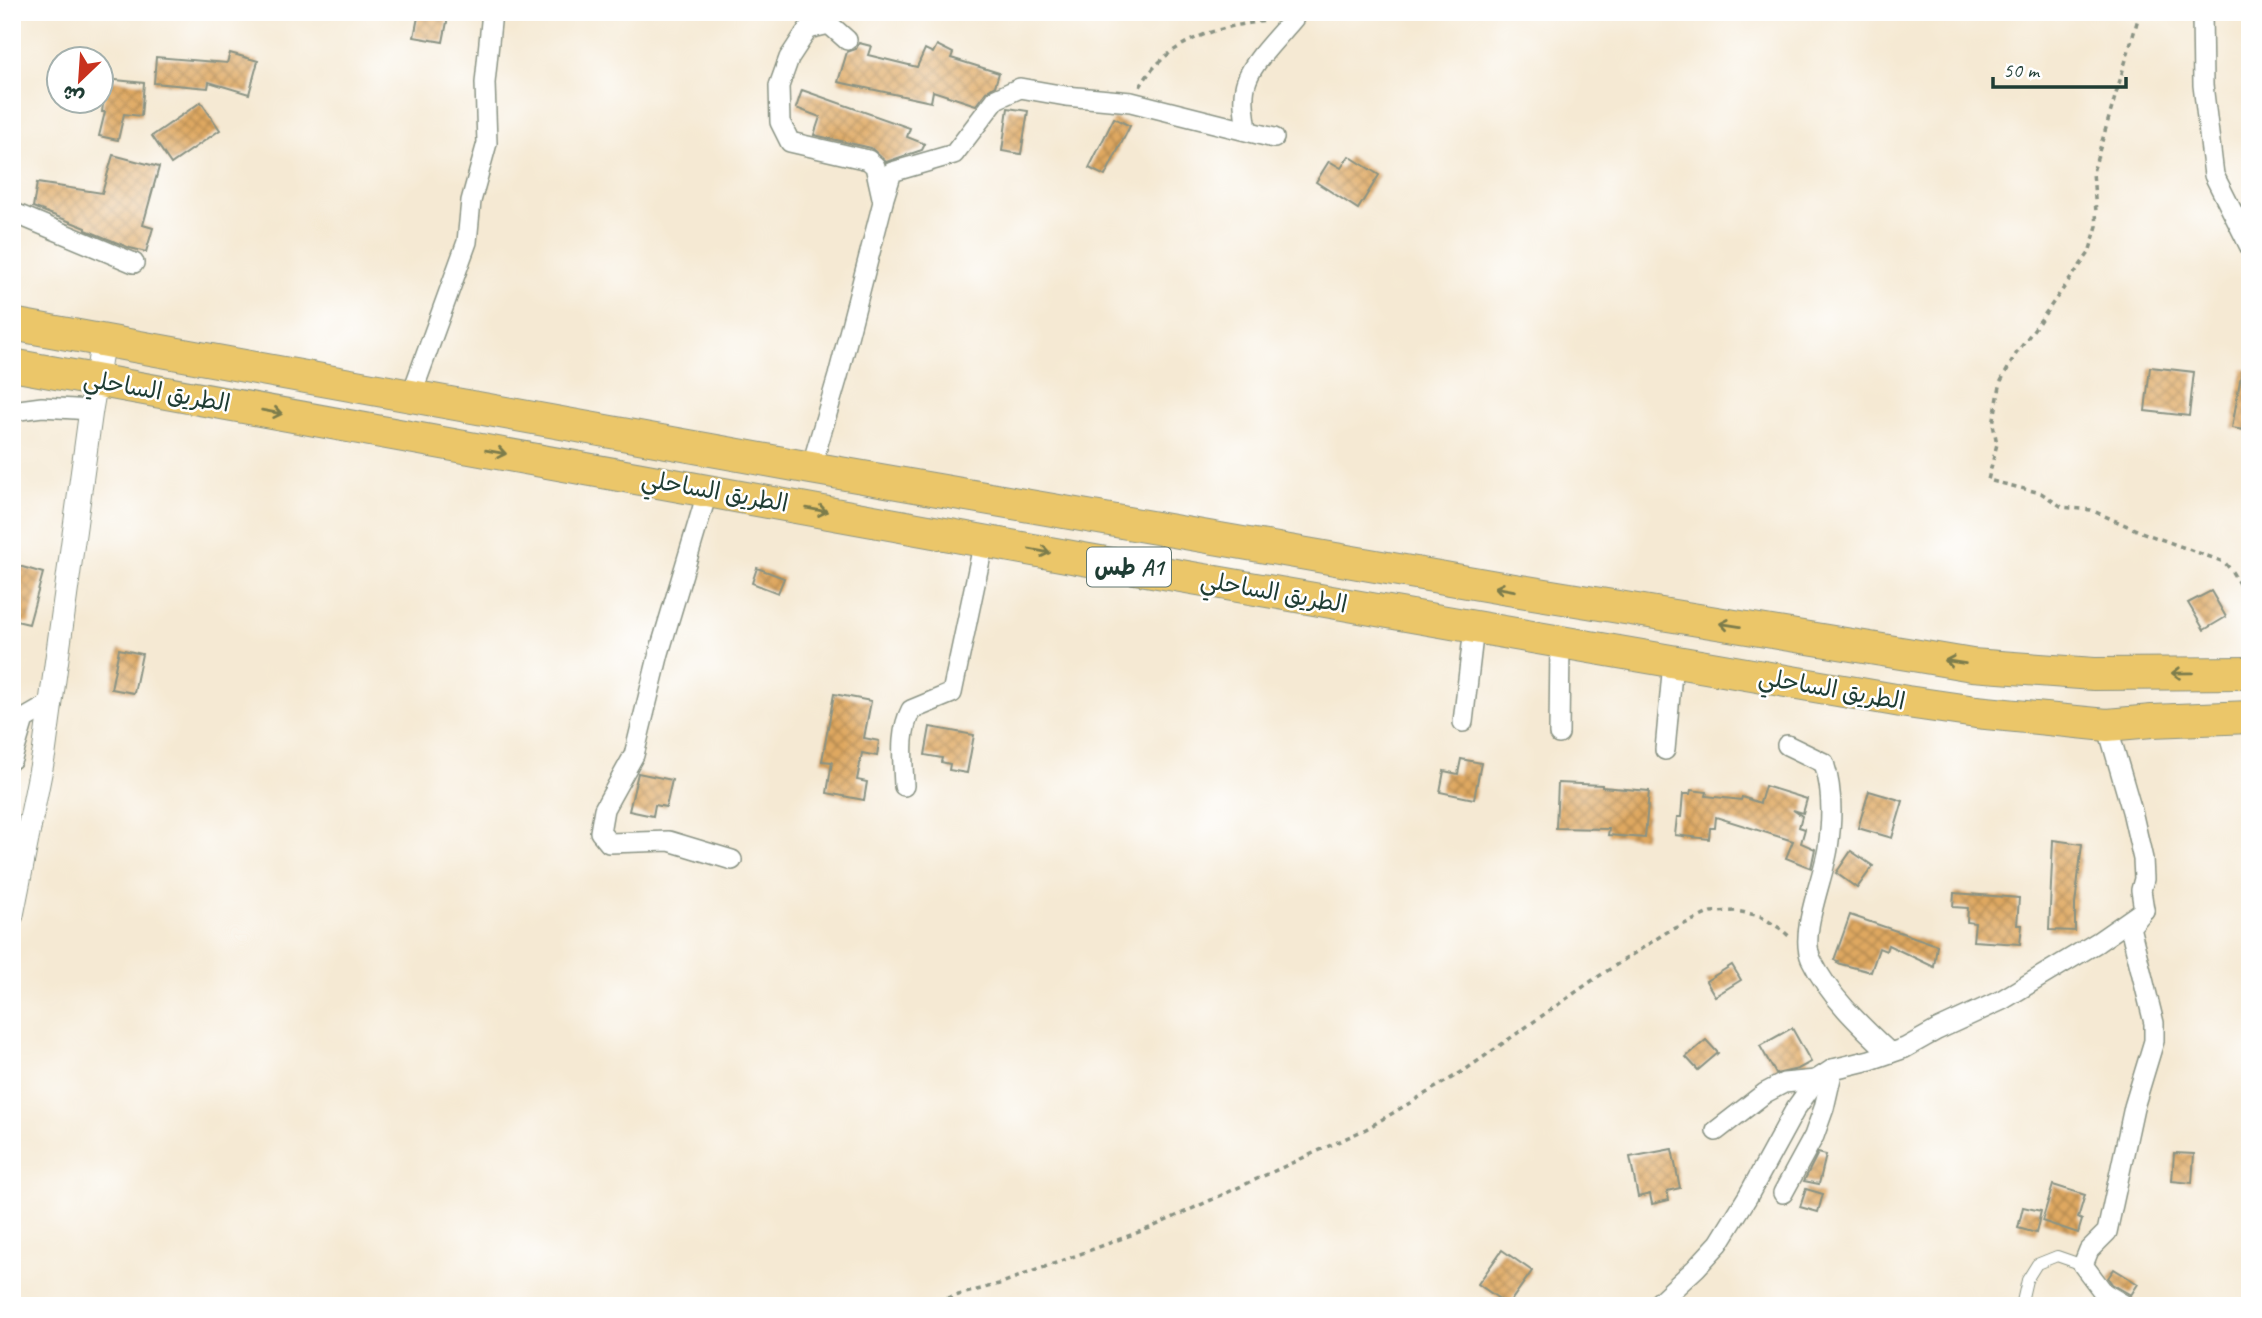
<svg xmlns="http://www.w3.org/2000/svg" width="2262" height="1318" font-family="Caveat,'Playpen Sans Arabic',sans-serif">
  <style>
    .building { fill: url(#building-cross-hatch) }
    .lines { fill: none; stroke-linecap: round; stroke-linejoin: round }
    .service-casing { stroke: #8a9384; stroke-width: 12 }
    .minor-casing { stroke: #8a9384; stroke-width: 22 }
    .tertiary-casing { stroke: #8a9384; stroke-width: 25 }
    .trunk-casing { stroke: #8a9384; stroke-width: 34 }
    .path { stroke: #8a9384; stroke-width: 3.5; stroke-dasharray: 5 5; stroke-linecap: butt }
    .service { stroke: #fff; stroke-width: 10 }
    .minor { stroke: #fff; stroke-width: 19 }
    .tertiary { stroke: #fff; stroke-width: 23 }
    .trunk { stroke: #ebc669; stroke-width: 32 }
    .oneway { stroke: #7b7b4c }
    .labels { text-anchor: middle; stroke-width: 5; stroke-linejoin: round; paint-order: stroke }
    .shield { fill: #fff; stroke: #627771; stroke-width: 2 }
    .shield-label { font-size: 23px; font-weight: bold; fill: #1f3d34 }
    .street-label { font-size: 24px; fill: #1f3d34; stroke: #fff }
  </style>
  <defs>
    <pattern id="building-cross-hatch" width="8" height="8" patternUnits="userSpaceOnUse" patternTransform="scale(1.75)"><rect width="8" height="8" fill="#dfa861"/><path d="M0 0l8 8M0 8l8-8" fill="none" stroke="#b48a51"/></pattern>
  </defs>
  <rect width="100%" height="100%" fill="#fff"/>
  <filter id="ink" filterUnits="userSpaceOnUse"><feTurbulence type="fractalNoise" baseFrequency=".0143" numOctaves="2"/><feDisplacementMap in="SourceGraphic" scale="14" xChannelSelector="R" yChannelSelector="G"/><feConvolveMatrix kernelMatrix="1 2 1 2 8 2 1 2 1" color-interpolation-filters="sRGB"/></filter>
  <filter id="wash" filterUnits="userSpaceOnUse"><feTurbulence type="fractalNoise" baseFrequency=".00686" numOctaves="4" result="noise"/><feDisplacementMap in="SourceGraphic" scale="28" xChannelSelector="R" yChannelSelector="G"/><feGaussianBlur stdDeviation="1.57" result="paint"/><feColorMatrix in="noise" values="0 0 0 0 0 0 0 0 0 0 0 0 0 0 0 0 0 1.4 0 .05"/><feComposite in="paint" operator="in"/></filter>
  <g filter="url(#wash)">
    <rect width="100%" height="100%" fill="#f5e9d3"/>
    <g id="blocks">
      <g class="building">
        <path d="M419,12H449L443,42L414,37Z"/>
        <path d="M859,43L871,46L868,55L917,67L925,49L933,53L937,45L953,53L951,58L999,73L995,86L986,92L976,105L933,91L931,102L838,82L847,52L856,49Z"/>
        <path d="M230,53L258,61L249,94L209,82L208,88L154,83L156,57L227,63Z"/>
        <path d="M106,79L144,83L141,116L124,114L118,140L99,136L105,112H102Z"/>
        <path d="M802,90L910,128L907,137L925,144L922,150L886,162L871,148L814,135L820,117L796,108Z"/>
        <path d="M201,102L220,130L171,164L152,136Z"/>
        <path d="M1008,108L1028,111L1021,154L1002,151Z"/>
        <path d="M1114,118L1130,126L1105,176L1089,168Z"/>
        <path d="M113,155L159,167L143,225L153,228L146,252L130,248L86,230V228L33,207L37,183L102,193Z"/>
        <path d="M1349,156L1379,175L1358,209L1316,182L1329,161L1341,168Z"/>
        <path d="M2150,367L2194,372L2189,416L2145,411Z"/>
        <path d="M2242,369L2250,370V431L2232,428Z"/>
        <path d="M12,564L43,573L29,624L12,620Z"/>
        <path d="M757,568L784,578L778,593L752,583Z"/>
        <path d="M2211,591L2226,617L2204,630L2188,603Z"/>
        <path d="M119,649L142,654L134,693L111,689Z"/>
        <path d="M834,694L871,701L864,738L879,741L877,756L862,753L857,780L867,782L864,800L827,793L832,762L822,761Z"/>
        <path d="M930,727L974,735L967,773L949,770L950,764L941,762L942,758L925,755Z"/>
        <path d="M1461,759L1481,763L1474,799L1440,792L1444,771L1458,774Z"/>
        <path d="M638,773L672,780L666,807L655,805L653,816L629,811Z"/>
        <path d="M1558,783L1602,785V787L1649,791L1645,838L1608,835L1609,829L1556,828Z"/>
        <path d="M1765,786L1807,799L1803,813L1793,810L1802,816L1799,827L1805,829L1801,843L1815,849L1811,868L1786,858L1793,841L1716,817L1715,828H1710L1709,839L1675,835L1677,817H1681L1683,794H1690L1691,790L1707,792L1706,796L1741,800L1742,797L1760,803Z"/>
        <path d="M1869,791L1903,801L1892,838L1858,828Z"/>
        <path d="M2053,840L2082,844L2075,905V931L2049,930Z"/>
        <path d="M1851,851L1873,866L1857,888L1836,873Z"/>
        <path d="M1954,893L2019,898L2017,925H2022L2020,944L1973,941L1975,923L1967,922L1968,908L1953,907Z"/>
        <path d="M1850,915L1937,945L1934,967L1888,945L1886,951L1879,948L1871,972L1837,963L1838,961L1834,960Z"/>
        <path d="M1732,965L1741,980L1715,996L1706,981Z"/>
        <path d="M1792,1028L1811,1062L1798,1069L1776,1074L1760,1046Z"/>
        <path d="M1706,1040L1718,1053L1698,1070L1686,1057Z"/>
        <path d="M1672,1149L1680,1188L1667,1191L1669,1200L1652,1204L1650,1194L1638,1197L1630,1157Z"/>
        <path d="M1818,1153L1826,1155L1819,1184L1804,1181Z"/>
        <path d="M2174,1153L2194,1154L2192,1183L2172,1181Z"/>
        <path d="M2053,1185L2085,1195L2078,1218L2082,1220L2078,1233L2042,1221Z"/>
        <path d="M1806,1189L1823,1194L1818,1212L1800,1207Z"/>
        <path d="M2023,1207L2041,1211L2036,1233L2018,1228Z"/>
        <path d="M1502,1250L1532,1271L1508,1305L1478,1284Z"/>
        <path d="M2114,1269L2138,1284L2131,1295L2112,1284L2108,1278Z"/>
      </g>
    </g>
  </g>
  <g filter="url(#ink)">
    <use href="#blocks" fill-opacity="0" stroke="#8a9384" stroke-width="2"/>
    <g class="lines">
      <g class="service-casing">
        <path id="service" d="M2021,1306L2027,1280L2037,1264L2057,1256L2083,1265"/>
      </g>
      <g class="minor-casing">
        <g id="minor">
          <path d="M2202,12L2203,85L2214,175L2250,247"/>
          <path d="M1247,130C1245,114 1241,96 1247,80C1254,60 1280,35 1294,18"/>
          <path d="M883,201L892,172L954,154L996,99L1020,88L1066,96L1131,102L1274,138"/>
          <path d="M12,212L134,263"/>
          <path d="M411,396L467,242L471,201L487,143L485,83L492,12"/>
          <path d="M12,411L42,407L91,410"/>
          <path d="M811,468L838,376L883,202L875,166L868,160L790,142L780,122L779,86L789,58L808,29L829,24L847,40"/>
          <path d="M708,490L659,653L634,755L604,809L600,832L609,843L669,841L732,860"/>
          <path d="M1463,722L1474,628"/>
          <path d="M2107,725L2132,811L2143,859L2144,879L2141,890L2144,910"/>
          <path d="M1559,734L1560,643"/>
          <path d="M1787,745L1824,763C1833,790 1832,821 1828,848C1824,877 1799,933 1811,959C1828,995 1861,1026 1890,1053"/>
          <path d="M1665,750L1673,662"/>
          <path d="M12,759L24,719L50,704"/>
          <path d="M904,786C903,760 899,733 911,710L952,693L984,541"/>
          <path d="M1716,1131L1765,1093L1784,1083L1816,1080"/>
          <path d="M1783,1193L1814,1136L1824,1108L1833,1069"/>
          <path d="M1655,1306L1696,1268L1719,1243L1748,1196L1796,1108L1816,1080L1833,1069L1870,1060L1905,1048L1937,1030L2002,1000L2098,942L2144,910"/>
          <path d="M2126,1306L2104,1293L2083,1265L2089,1250L2107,1232L2134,1107L2154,1041V1023L2130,927L2141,914"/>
        </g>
      </g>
      <g class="tertiary-casing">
        <path id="tertiary" d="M12,915L44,753L91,410L103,340"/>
      </g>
      <g class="trunk-casing">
        <g id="trunk">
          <path d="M12,324L811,468L1502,588L1913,655L1972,665L2094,674L2250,673"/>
          <path d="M12,365L1083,559L1907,702L1976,712L2107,725L2152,721L2250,717"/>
        </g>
      </g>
      <g class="path">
        <path d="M2140,12L2093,172L2097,226L2089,253L2016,354L2001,381L1993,424L1997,444L1988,480L2041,493L2062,507L2091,510L2141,532L2224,562C2236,574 2239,588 2250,600"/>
        <path d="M1309,16L1320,12"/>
        <path d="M1140,87C1166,41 1217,26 1267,21"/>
        <path d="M918,1306L999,1284L1150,1228L1366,1129L1465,1070L1593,980L1667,932L1711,912L1737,911L1760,916L1781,929L1791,938"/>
      </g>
      <use href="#service" class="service"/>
      <use href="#minor" class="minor"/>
      <use href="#tertiary" class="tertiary"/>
      <use href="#trunk" class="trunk"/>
    </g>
    <defs><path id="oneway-shaft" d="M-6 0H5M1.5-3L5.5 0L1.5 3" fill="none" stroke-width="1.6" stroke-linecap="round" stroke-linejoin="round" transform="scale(1.75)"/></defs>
    <g class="oneway">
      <use href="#oneway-shaft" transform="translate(272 412) rotate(10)"/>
      <use href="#oneway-shaft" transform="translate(496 452) rotate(10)"/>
      <use href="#oneway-shaft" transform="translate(817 510) rotate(10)"/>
      <use href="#oneway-shaft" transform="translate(1040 551) rotate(10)"/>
      <use href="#oneway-shaft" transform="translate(1505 589) rotate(-170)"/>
      <use href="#oneway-shaft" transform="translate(1730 625) rotate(-171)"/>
      <use href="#oneway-shaft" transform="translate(1955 662) rotate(-171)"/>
      <use href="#oneway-shaft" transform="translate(2182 673) rotate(179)"/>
    </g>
  </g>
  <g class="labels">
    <rect class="shield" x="1087" y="547.5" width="84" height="39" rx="5"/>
    <g class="shield-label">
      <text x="1129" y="575">طس A1</text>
    </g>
    <g class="street-label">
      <text transform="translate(157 391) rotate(10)" y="8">الطريق الساحلي</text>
      <text transform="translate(715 491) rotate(10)" y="8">الطريق الساحلي</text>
      <text transform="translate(1274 592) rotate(10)" y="8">الطريق الساحلي</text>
      <text transform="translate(1832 689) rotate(10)" y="8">الطريق الساحلي</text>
    </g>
  </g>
  <rect width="2262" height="1318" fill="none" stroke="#fff" stroke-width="42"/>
  <g transform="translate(80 80) rotate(205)"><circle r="33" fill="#ffffff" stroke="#a5b1ae" stroke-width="2"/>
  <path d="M0-5L12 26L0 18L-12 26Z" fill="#c8321e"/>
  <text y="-10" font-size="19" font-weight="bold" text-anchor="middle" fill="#1f3d34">ش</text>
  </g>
  <path d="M1993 77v10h133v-10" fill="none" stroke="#1f3d34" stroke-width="3.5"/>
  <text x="2003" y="77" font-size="21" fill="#1f3d34" stroke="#ffffff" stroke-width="5" paint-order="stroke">50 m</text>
</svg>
